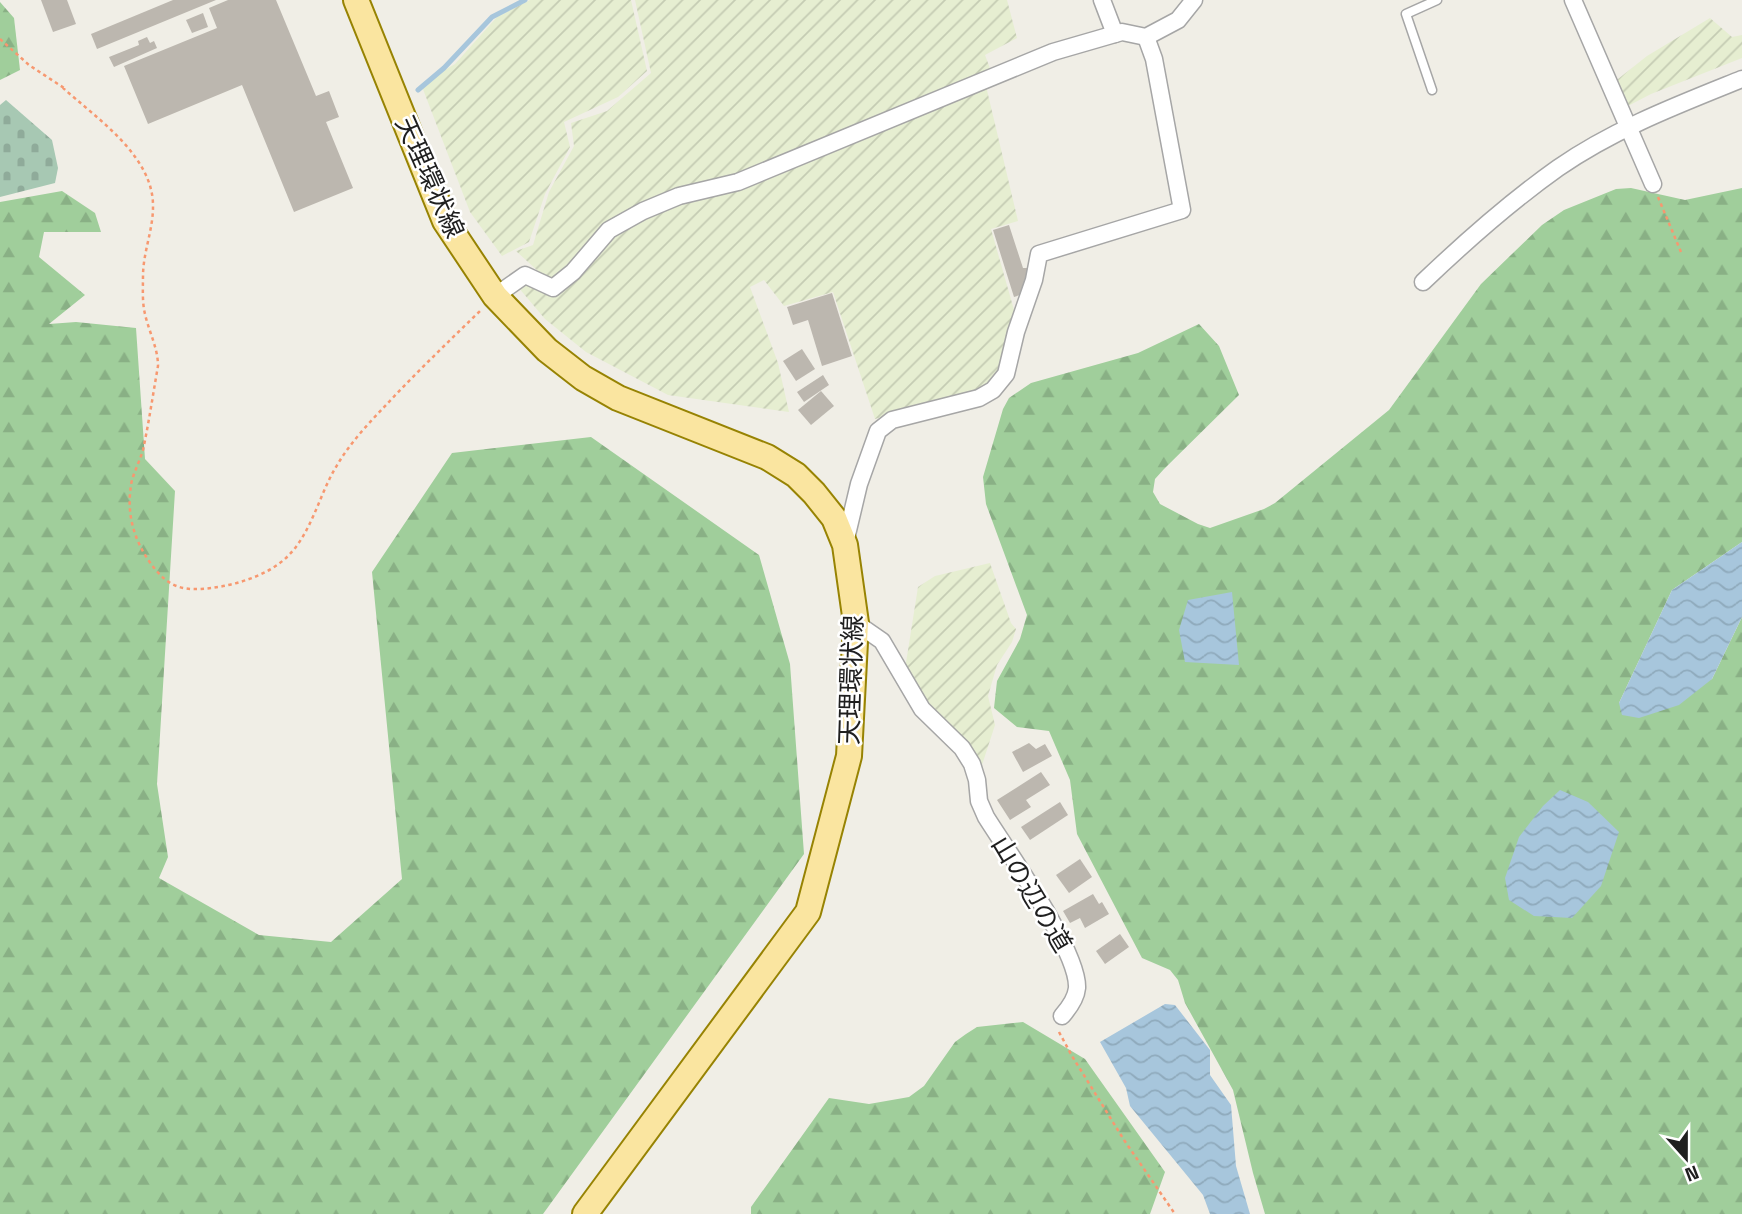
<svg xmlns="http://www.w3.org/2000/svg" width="1742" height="1214" font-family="'Space Grotesk','Noto Sans JP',sans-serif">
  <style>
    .farmland { fill: url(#farmland-furrows) }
    .forest { fill: url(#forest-firs) }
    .cemetery { fill: url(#cemetery-stones) }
    .water { fill: url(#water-waves) }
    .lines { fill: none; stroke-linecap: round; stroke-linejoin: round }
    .stream { stroke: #a7c6dc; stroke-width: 5 }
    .building { fill: #bcb7af }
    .lane-casing { stroke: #a6a6a6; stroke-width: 11 }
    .street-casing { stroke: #a6a6a6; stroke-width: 19 }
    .primary-casing { stroke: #978303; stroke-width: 28 }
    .path { stroke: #f79870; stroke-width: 2.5; stroke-dasharray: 3.5 3.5; stroke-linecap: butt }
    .lane { stroke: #fff; stroke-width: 8 }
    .street { stroke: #fff; stroke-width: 16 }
    .primary { stroke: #fae5a0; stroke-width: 24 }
    .labels { text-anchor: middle; stroke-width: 5; stroke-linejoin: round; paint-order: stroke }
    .street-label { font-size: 26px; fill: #1f1f1f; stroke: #fff }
  </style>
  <defs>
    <pattern id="farmland-furrows" width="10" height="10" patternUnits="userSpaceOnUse" patternTransform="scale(1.75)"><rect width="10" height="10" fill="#e6eed1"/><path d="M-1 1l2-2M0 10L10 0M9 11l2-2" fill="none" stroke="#c5ccb3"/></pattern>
    <pattern id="forest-firs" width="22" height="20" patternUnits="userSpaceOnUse" patternTransform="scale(1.75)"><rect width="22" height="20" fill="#a0ce9b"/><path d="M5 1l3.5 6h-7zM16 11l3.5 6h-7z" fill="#89b085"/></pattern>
    <pattern id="cemetery-stones" width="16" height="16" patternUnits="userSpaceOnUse" patternTransform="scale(1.75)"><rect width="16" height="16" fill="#a7c8b3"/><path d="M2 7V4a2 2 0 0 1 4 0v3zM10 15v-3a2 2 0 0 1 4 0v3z" fill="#8fab9a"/></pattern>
    <pattern id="water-waves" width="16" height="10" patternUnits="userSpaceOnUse" patternTransform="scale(1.75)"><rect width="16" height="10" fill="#a7c6dc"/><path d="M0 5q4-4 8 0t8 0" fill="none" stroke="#8faabc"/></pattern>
  </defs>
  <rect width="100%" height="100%" fill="#f0eee6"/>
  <g class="farmland">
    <path d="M530,0H631L647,71L618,97L564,122L570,147L545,194L529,242L502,256L470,212L421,84L455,64L497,17Z"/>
    <path d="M635,0H1007L1017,38L985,55L991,71L606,228L572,270L550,282L516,251L533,245L549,192L574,146L571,123L607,111L651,73Z"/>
    <path d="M1710,18L1732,37L1742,35V58L1651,94L1626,107L1613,83L1647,56Z"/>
    <path d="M986,86L1018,221L991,229L1016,317L1003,369L981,390L875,419L833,292L784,306L764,280L750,287L778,363L789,412L668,395L586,352L545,319L518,287L531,281L553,292L613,235L671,205Z"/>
    <path d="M990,563L1011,623L1016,629L1012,642L997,665L988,696L995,725L982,765L931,711L905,669L918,587L935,576Z"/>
  </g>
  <g class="forest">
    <path d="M0,2L14,18L20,70L0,80Z"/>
    <path d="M1631,188L1685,200L1742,188V542L1672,590L1619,703L1712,679L1742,617V1214H1265L1253,1173L1233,1090L1185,1003L1178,980L1170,970L1142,958L1077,834L1070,780L1049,731L1017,727L994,708L997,681L1020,639L1027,615L986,504L983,477L1003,409L1009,398L1031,383L1138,353L1199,324L1219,346L1239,395L1164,469L1155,479L1153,492L1160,504L1198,524L1210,528L1264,509L1275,503L1389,410L1481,284L1542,225L1564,210L1616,189Z"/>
    <path d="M62,191L95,213L101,232H44L39,257L85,295L49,324L76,322L136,328L145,459L175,491L157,784L168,857L159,878L259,935L331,942L402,879L372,572L452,453L591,437L759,555L790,664L804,854L543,1214H0V202Z"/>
    <path d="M1023,1022L1085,1059L1165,1172L1150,1214H751V1207L829,1098L869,1104L909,1097L924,1086L955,1042L966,1034L977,1027Z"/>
  </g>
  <path class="cemetery" d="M6,100L52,140L58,168L55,183L0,197V105Z"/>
  <g class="water">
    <path d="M1742,542V617L1712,679L1679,705L1639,718L1622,715L1619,703L1672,590Z"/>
    <path d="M1232,592L1239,665L1185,662L1179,630L1188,600Z"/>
    <path d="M1560,790L1588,802L1619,832L1601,886L1572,918L1534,916L1509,900L1505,878L1519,837L1543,806Z"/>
    <path d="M1165,1004L1175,1005L1210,1050V1075L1231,1105L1236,1166L1250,1214H1210L1203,1195L1130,1106L1126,1088L1100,1042Z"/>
  </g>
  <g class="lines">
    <path class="stream" d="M418,90L444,68L492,17L525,0"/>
  </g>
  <g class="building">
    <path d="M41,0H67L76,24L53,32Z"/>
    <path d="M173,0H216L97,49L91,34Z"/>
    <path d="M228,0H276L316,96L329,91L339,117L326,122L353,188L294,212L242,85L148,124L124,66L217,28L209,8Z"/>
    <path d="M203,13L208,27L192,33L186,20Z"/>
    <path d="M147,37L150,43L154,41L157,48L114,67L109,57L139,45L138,41Z"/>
    <path d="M1009,225L1023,268H1028L1032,279L1026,293L1014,297L993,230Z"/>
    <path d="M832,293L852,356L822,366L808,320L793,325L787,307Z"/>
    <path d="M802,349L815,369L796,381L783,361Z"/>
    <path d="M823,375L829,385L804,402L797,392Z"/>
    <path d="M821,391L834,406L811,425L798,410Z"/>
    <path d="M1029,743L1036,749L1045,744L1052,756L1023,772L1012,752Z"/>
    <path d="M1041,772L1050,785L1026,800L1031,807L1010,820L997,800Z"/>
    <path d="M1060,802L1068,815L1030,840L1021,827Z"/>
    <path d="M1080,859L1092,877L1069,893L1056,875Z"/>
    <path d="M1093,894L1099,904L1102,902L1109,914L1085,928L1080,918L1070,923L1063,911Z"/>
    <path d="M1120,934L1129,947L1105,964L1096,951Z"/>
  </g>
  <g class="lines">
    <g class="lane-casing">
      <path id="lane" d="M1432,90L1406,14L1437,0"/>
    </g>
    <g class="street-casing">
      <g id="street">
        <path d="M1102,0L1115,34"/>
        <path d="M1573,0L1653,184"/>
        <path d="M1423,282C1466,241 1510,202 1558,168C1614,129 1680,104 1742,79"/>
        <path d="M495,296L525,275L553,288L573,272L609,230L643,211L679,196L738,182L1053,52L1122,32L1146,37L1178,20L1194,0"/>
        <path d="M845,543L859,484L878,431L892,420L979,398L993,390L1006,374L1016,332L1034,280L1039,254L1182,210L1154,59L1146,37"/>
        <path d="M856,623L882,641L922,709L962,748L972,764L977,780L979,801L986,817C1008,852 1079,952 1077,988C1076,999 1069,1008 1062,1016"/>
      </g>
    </g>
    <g class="primary-casing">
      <path id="primary" d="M356,0L445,221L495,296L547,350L583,378L618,398L767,457L796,475L814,493L834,518L845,545L856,623L849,756L808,912L585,1214"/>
    </g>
    <g class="path">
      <path d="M0,39L29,65L64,88L62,87C96,118 154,156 153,207C153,230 143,253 143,276C143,288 142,302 145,314C149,332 158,348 158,366C153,394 149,422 143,450C140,460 135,470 132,480C125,513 134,543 155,569C168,585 180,590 201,589C230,587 267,577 288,556C312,532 319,495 336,467C349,444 368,424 386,405C416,373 448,342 480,311"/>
      <path d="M1658,197L1681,252"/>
      <path d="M1059,1032L1072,1056L1124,1140L1175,1214"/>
    </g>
    <use href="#lane" class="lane"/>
    <use href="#street" class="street"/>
    <use href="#primary" class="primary"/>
  </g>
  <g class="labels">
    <g class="street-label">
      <text transform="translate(430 177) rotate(66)" y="9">天理環状線</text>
      <text transform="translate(851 680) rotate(-88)" y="9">天理環状線</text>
      <text transform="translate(1032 894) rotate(59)" y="9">山の辺の道</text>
    </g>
  </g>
  <g transform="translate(1686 1158) rotate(159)" stroke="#ffffff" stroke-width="5" paint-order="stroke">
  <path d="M0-5L12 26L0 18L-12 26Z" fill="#1f1f1f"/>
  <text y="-10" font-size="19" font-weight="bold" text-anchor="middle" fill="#1f1f1f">N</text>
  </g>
</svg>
